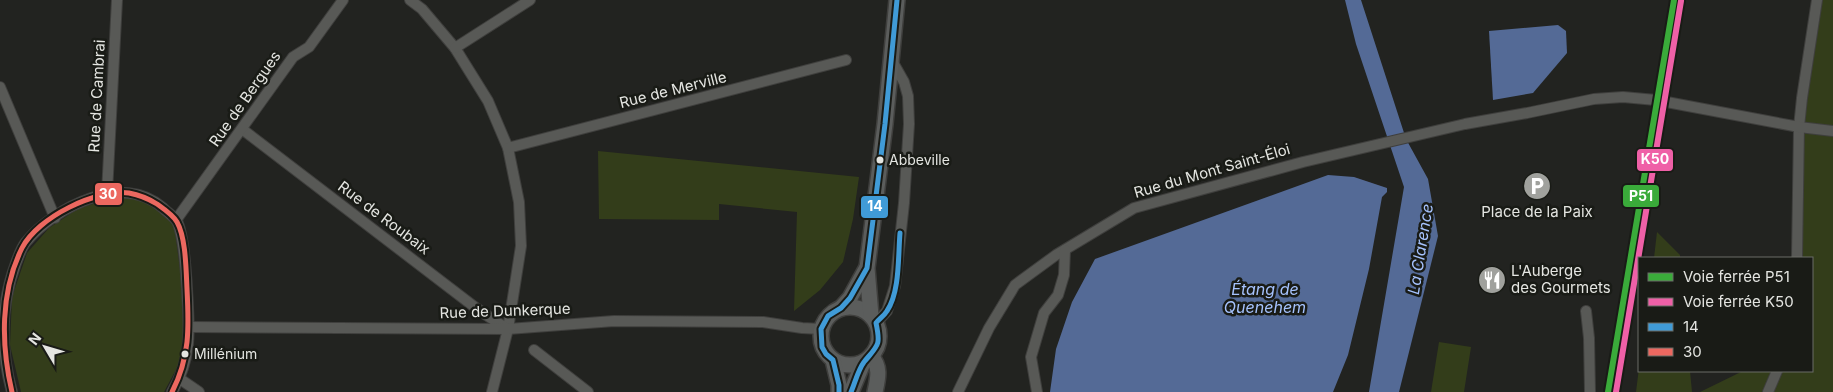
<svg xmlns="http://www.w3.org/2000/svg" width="1833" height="392" font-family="Inter,sans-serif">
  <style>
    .green { fill: #333d1a }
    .water { fill: #546a96 }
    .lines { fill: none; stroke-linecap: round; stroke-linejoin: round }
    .street-casing { stroke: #3f3f3d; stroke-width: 12 }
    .secondary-casing { stroke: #3f3f3d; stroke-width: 18 }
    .street { stroke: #585956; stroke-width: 10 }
    .secondary { stroke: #5b5d5c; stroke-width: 15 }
    .bus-1-casing { stroke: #191b16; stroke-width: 9 }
    .bus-2-casing { stroke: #191b16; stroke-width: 9 }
    .bus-1 { stroke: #409bd7; stroke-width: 5 }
    .bus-2 { stroke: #ec6860; stroke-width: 5 }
    .rail-1-casing { stroke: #191b16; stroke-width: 10 }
    .rail-2-casing { stroke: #191b16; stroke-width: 10 }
    .rail-1 { stroke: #3aab3a; stroke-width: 6 }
    .rail-2 { stroke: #ef60a7; stroke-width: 6 }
    .bus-dot { fill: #e4e5e1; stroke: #191b16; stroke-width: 2 }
    .labels { text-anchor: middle; stroke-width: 5; stroke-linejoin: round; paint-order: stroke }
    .bus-label { font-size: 14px; fill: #e4e5e1; stroke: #191b16; text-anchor: start }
    .street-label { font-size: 15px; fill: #e4e5e1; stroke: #191b16 }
    .poi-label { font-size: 15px; fill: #e4e5e1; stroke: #191b16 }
    .water-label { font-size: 16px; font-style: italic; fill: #a5c2fd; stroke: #191b16 }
    .line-badge { stroke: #191b16; stroke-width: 2 }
    .badge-label { font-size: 14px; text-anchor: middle; font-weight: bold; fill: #fff }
  </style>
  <rect width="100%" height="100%" fill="#222320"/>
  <g class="green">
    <path d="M1817,0H1833V392H1700L1743,371H1812V258H1797L1799,127Z"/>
    <path d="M598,151L859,177L853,219L843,262L820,290L794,311L797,212L719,204V220L599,219Z"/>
    <path d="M117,197L133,198L156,207L174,224L182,284L184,337L178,366L164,392H21L10,345L12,297L27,253L49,228L79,208Z"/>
    <path d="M1657,232L1680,255V258H1654Z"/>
    <path d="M1439,342L1471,347L1464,392H1431Z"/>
    <path d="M1639,368V371H1690L1692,392H1636Z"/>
  </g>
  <g class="water">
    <path d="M1345,0H1361L1406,139L1428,179L1438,236L1399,392H1369L1404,187L1356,44Z"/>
    <path d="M1558,25L1566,31L1567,53L1533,93L1493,100L1489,31Z"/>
    <path d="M1328,175L1354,177L1387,188V192L1382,197L1369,269L1348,355L1333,392H1050L1056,349L1072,302L1095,259Z"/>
  </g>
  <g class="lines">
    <g class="street-casing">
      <g id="street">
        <path d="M410,0L422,9L455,48L488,101L508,148L519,202L521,246L508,329L492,392"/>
        <path d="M455,48L530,0"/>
        <path d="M0,87L55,218"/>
        <path d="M242,129L476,308L507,329"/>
        <path d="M508,148L846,60"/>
        <path d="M107,193L117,0"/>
        <path d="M176,220L293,57L309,47L343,0"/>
        <path d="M1797,258L1799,127L1802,98L1817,0"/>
        <path d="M1586,311L1589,338L1590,392"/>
        <path d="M876,323L887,311L895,286L904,203L909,124L908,96L904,82L891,59"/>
        <path d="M189,327L508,329L614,321L763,322L802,328L821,329"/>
        <path d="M534,350L588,392"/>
        <path d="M180,379L199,392"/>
        <path d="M12,392C0,348 0,306 16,263C19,256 21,248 26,242C55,207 123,172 163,208C167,212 174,217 177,221C184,236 186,272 187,289C189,328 193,357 172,392"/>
        <path d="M958,392L989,328L1015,285L1056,255L1134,208L1303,162L1465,124L1527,113L1594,99L1623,97L1656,100L1799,127L1833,131"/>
        <path d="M1037,392L1031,357L1044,313L1058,295L1064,275L1065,250"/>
        <path d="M1768,392L1777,371"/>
      </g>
    </g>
    <g class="secondary-casing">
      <g id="secondary">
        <circle cx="850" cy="336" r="29"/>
        <path d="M841,308L850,298L866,269"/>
        <path d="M871,316L867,268L885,124L897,0"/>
        <path d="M871,356C881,367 878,378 875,392"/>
        <path d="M833,360L839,385V392"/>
        <path d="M851,392L863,363"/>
      </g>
    </g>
    <use href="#street" class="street"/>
    <use href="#secondary" class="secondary"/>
    <g class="bus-1-casing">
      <g id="bus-1">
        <path d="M839,392V385L833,360L826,354L822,347L821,329L828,316L841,308L850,298L867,268L885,124L897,0"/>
        <path d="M851,392C855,383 858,370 864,362C878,345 881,346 876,323C879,319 884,316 887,311C900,292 898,256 900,233"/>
      </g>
    </g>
    <g class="bus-2-casing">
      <path id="bus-2" d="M12,392C1,345 0,292 22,248C38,217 96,189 129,193C140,195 149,199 157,204C164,209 173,215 177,222C186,238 186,270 187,289C189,328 190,357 172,392"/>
    </g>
    <use href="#bus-1" class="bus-1"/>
    <use href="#bus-2" class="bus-2"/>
    <g class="rail-1-casing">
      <path id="rail-1" d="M1608,392L1674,0"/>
    </g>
    <g class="rail-2-casing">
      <path id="rail-2" d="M1616,392L1681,1"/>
    </g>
    <use href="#rail-1" class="rail-1"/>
    <use href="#rail-2" class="rail-2"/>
  </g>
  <defs>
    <g id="parking-disc" transform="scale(1.4375)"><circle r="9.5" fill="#a0a19d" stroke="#191b16"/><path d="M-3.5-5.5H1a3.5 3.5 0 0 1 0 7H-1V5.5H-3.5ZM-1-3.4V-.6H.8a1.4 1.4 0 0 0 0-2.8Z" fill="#fff"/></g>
    <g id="restaurant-disc" transform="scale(1.4375)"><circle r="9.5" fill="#a0a19d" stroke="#191b16"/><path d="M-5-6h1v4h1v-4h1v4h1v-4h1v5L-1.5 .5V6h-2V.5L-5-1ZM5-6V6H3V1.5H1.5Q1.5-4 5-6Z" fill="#fff"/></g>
  </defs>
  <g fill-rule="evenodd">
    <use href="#parking-disc" x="1537" y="186"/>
    <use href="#restaurant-disc" x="1492" y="280"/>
  </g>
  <g class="bus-dot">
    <circle cx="880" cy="160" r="4.5"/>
    <circle cx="185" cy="354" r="4.5"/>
  </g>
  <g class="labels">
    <g class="bus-label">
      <text x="889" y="165">Abbeville</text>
      <text x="194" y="359">Millénium</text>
    </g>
    <g class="street-label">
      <text transform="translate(673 90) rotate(-14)" y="5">Rue de Merville</text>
      <text transform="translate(97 96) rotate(-87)" y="5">Rue de Cambrai</text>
      <text transform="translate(245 99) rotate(-55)" y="5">Rue de Bergues</text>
      <text transform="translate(1212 171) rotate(-16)" y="5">Rue du Mont Saint-Éloi</text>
      <text transform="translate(384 218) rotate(37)" y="5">Rue de Roubaix</text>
      <text transform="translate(505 311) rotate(-2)" y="5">Rue de Dunkerque</text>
    </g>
    <g class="poi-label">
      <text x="1537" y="217">Place de la Paix</text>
      <text x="1511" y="276" text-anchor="start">L'Auberge<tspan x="1511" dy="17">des Gourmets</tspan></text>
    </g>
    <g class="water-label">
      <text transform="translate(1420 249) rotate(-81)" y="6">La Clarence</text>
      <text x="1265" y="295">Étang de<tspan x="1265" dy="18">Quenehem</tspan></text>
    </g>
  </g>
  <g class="line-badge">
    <rect x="1636" y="148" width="38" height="24" rx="5" fill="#ef60a7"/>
    <rect x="94" y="182" width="29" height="24" rx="5" fill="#ec6860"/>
    <rect x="1622" y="184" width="38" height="24" rx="5" fill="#3aab3a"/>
    <rect x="860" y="195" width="29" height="24" rx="5" fill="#409bd7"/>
  </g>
  <g class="badge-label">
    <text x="1655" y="164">K50</text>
    <text x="108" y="199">30</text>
    <text x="1641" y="201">P51</text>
    <text x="875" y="211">14</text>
  </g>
  <rect x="1638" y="257" width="175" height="115" fill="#191b16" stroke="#6a6c67"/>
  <rect x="1648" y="273" width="25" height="8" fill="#3aab3a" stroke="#6a6c67"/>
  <text x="1683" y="282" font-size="15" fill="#e4e5e1">Voie ferrée P51</text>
  <rect x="1648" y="298" width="25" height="8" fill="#ef60a7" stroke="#6a6c67"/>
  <text x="1683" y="307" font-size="15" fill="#e4e5e1">Voie ferrée K50</text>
  <rect x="1648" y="323" width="25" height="8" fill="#409bd7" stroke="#6a6c67"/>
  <text x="1683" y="332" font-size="15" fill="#e4e5e1">14</text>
  <rect x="1648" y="348" width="25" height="8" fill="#ec6860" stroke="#6a6c67"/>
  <text x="1683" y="357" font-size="15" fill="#e4e5e1">30</text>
  <g transform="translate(45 347) rotate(308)" stroke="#191b16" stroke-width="4" paint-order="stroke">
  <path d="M0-4L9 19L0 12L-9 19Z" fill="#e4e5e1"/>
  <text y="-8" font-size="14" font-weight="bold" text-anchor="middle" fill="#e4e5e1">N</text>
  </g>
</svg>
